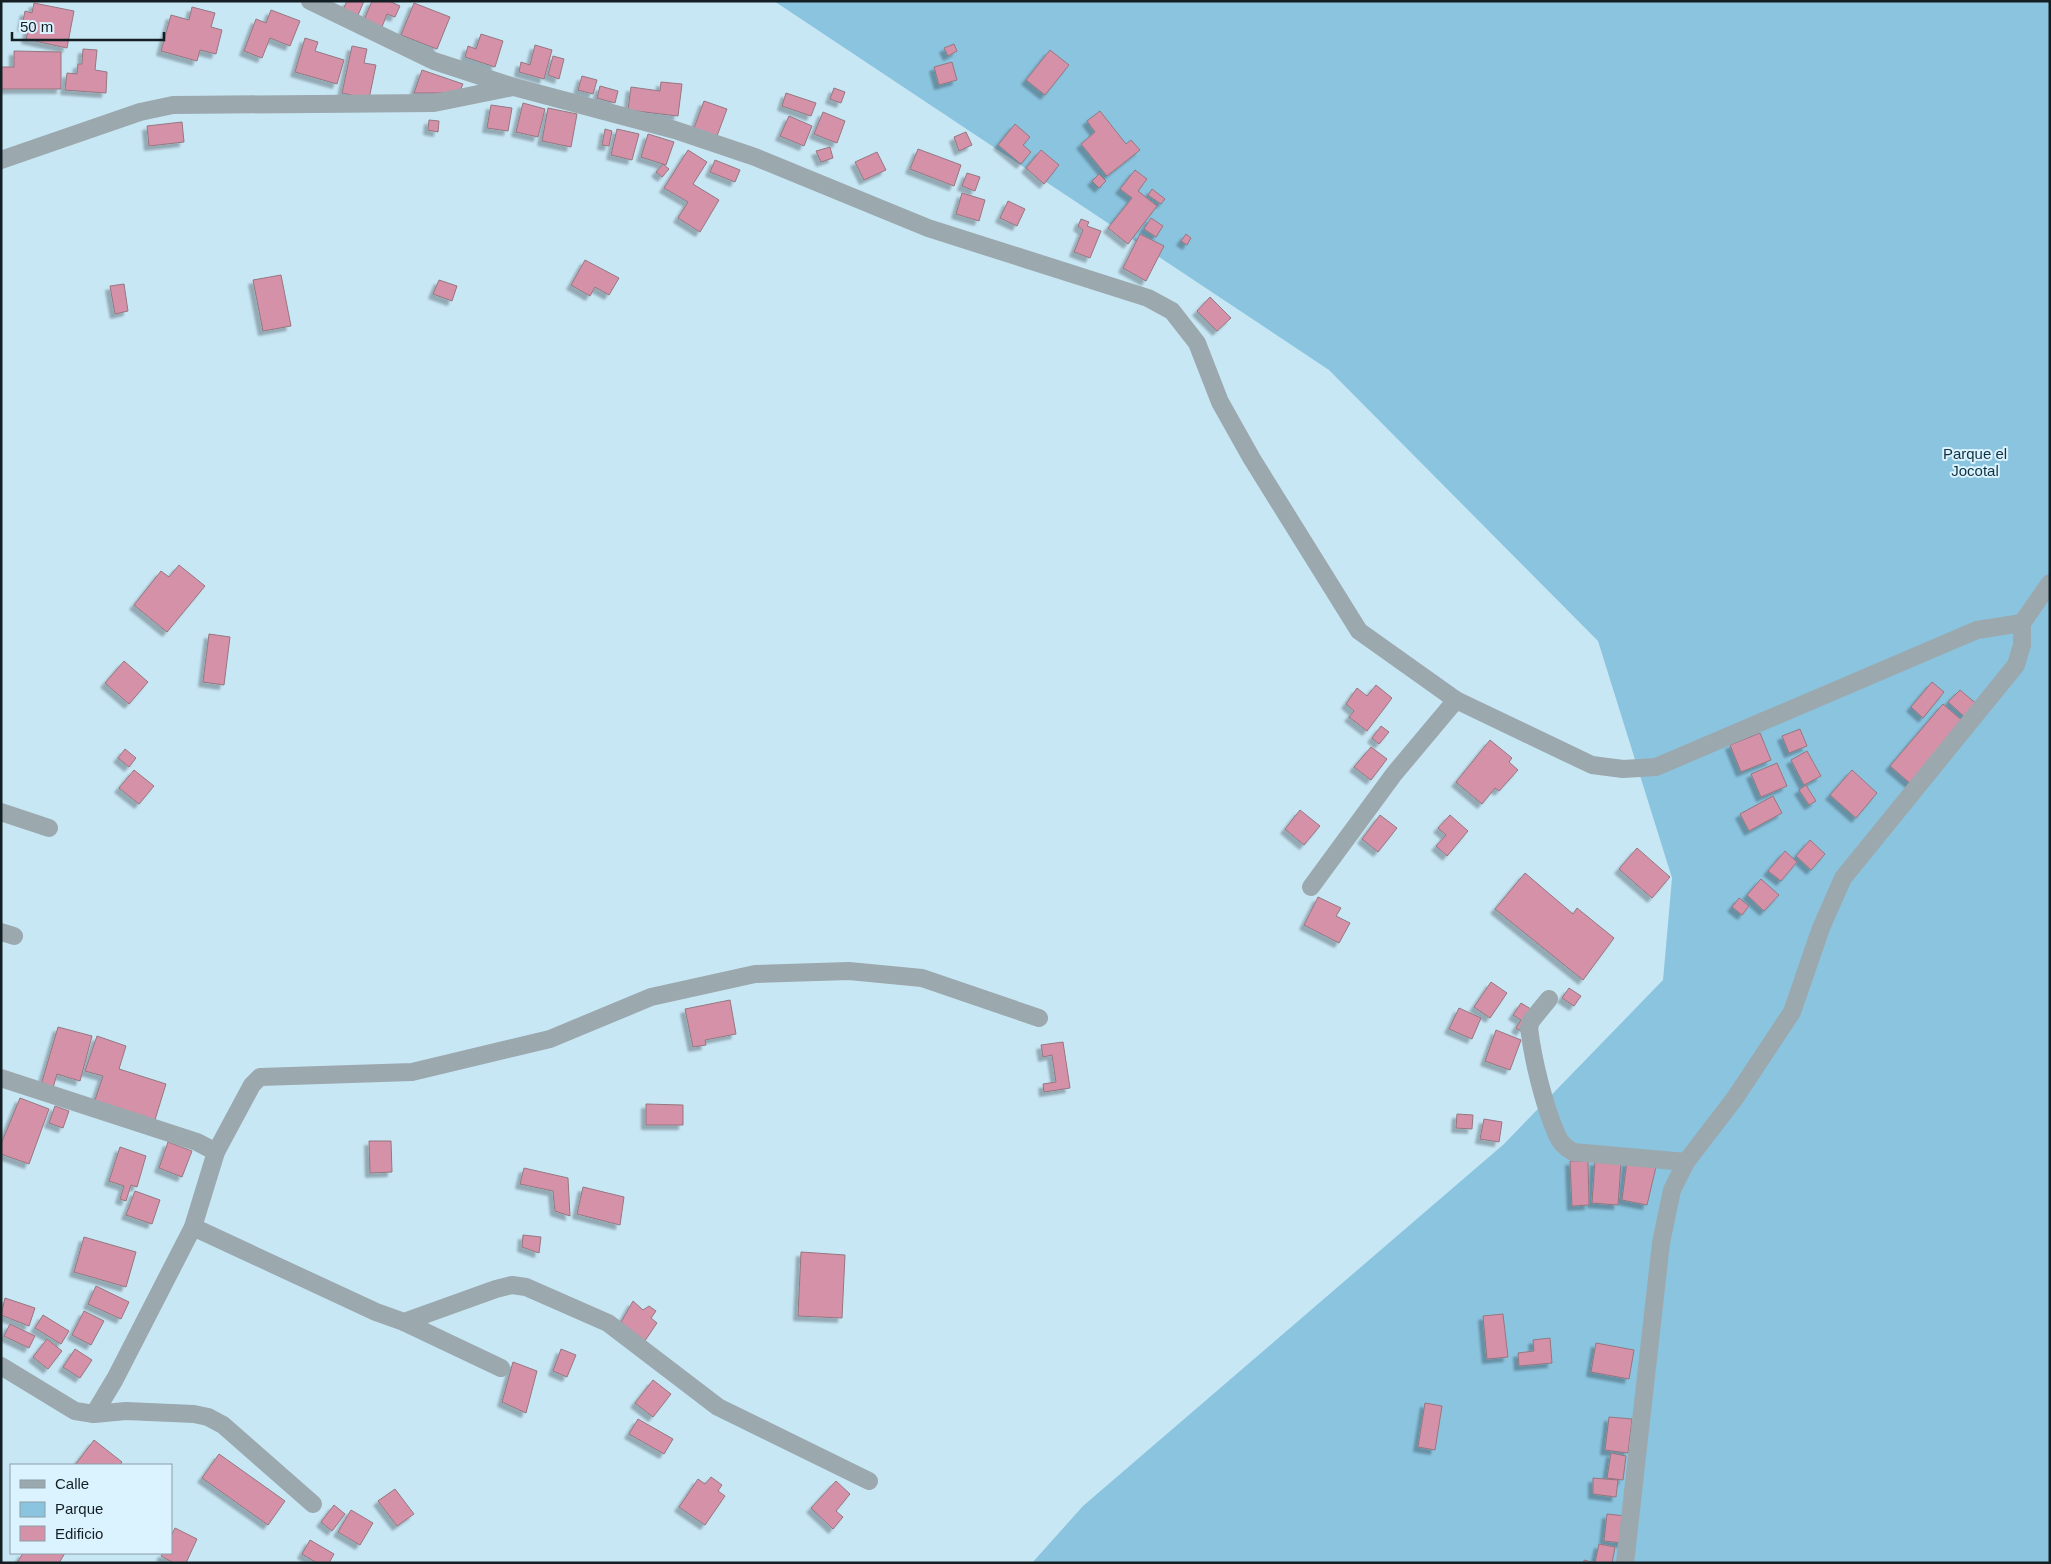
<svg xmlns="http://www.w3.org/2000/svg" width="2051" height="1564" font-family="Arial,sans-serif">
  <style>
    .green { fill: #8bc4df }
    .building { fill: #d591a7; stroke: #947780; filter: url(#shadow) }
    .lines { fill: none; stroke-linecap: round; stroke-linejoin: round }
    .minor { stroke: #9ba8ae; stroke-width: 18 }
    .labels { text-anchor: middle; stroke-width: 4; stroke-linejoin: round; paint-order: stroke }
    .park-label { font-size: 15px; fill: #103240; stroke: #dbf3ff }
  </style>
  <defs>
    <filter id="shadow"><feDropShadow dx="-4.5" dy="4.5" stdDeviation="1" flood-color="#0004"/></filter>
  </defs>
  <rect width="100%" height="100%" fill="#c8e7f5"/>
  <path class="green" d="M774,1H2050V1563H1032L1083,1506L1504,1144L1663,980L1672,878L1598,641L1329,370Z"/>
  <g class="building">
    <path d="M347,1H364L356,20L341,14Z"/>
    <path d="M372,1H389L400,6L395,17L387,14L380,32L362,25Z"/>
    <path d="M34,3L74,11L67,48L26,39L29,27L22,26L25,11L32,13Z"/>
    <path d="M414,3L450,17L437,49L401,35Z"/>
    <path d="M192,7L215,13L211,27L222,30L216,54L200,50L197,61L161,51L171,15L189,20Z"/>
    <path d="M271,10L300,21L290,46L270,38L262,58L244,51L256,19L266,23Z"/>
    <path d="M481,34L503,41L495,67L465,57L468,46L476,49Z"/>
    <path d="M305,38L318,42L315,51L344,60L337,84L295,72Z"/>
    <path d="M954,44L957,51L948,56L944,48Z"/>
    <path d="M535,45L552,50L544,79L519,72L521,62L530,65Z"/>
    <path d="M352,46L367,49L364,63L376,65L369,99L342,93Z"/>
    <path d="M83,49L97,50L95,70L107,72L106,93L65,90L67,73L77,74L78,64H82Z"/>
    <path d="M1050,50L1069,65L1045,95L1026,80Z"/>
    <path d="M14,51L61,52V89H1V67H14Z"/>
    <path d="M553,56L564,59L559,79L548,75Z"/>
    <path d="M952,62L957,80L939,85L934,67Z"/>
    <path d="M422,70L463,84L459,93H414Z"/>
    <path d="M582,76L597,80L593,94L578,90Z"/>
    <path d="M661,82L682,84L678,116L628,110L631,87L660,91Z"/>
    <path d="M600,86L618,91L615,103L597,98Z"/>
    <path d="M834,88L845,92L841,103L830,99Z"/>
    <path d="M786,93L816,103L811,116L782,106Z"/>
    <path d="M704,101L727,109L717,136L694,128Z"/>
    <path d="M523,103L545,109L538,137L516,132Z"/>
    <path d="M491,105L512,108L508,131L487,128Z"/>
    <path d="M548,108L577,114L571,147L542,141Z"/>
    <path d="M1100,111L1126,144L1131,140L1140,150L1107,176L1081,144L1095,132L1087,121Z"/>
    <path d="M823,112L845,121L837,143L814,134Z"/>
    <path d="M789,116L812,126L804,146L780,136Z"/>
    <path d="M429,120L439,121L438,132L428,130Z"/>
    <path d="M182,122L184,142L149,146L147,126Z"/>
    <path d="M1015,124L1030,137L1023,145L1031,152L1021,164L998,145Z"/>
    <path d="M605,129L612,131L609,146L602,145Z"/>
    <path d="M617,129L639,134L632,160L611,155Z"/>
    <path d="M966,132L972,145L959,151L954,137Z"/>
    <path d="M648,134L674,142L666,165L641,157Z"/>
    <path d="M830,147L833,158L821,162L816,151Z"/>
    <path d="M918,149L961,165L954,186L910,169Z"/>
    <path d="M688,150L707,162L693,184L719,200L700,232L678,218L688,202L664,188Z"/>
    <path d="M1041,150L1059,165L1044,184L1026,168Z"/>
    <path d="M877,152L886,170L864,180L855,162Z"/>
    <path d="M715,160L740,170L735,182L710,172Z"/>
    <path d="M663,164L669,169L662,177L656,172Z"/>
    <path d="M1135,170L1147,179L1138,191L1157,206L1128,244L1108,228L1132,198L1120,189Z"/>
    <path d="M967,173L980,177L975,191L962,186Z"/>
    <path d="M1099,174L1106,181L1099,188L1092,181Z"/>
    <path d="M1152,189L1165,199L1161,204L1148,195Z"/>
    <path d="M962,193L985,200L979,221L956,214Z"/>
    <path d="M1008,201L1025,209L1017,226L1000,218Z"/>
    <path d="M1151,218L1163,226L1156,237L1144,229Z"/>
    <path d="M1081,219L1089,222L1087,226L1101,231L1090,258L1074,252L1083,230L1078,226Z"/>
    <path d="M1140,234L1164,246L1146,281L1123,268Z"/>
    <path d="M1186,234L1191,238L1187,245L1181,241Z"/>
    <path d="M585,260L619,278L609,295L595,287L590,296L571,285Z"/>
    <path d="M281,275L291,326L263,331L253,280Z"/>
    <path d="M439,280L457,286L452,301L433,294Z"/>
    <path d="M124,284L128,311L115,314L110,286Z"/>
    <path d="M1210,297L1231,318L1217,331L1197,311Z"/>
    <path d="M179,565L205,586L167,632L134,605L161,571L169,577Z"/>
    <path d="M209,634L230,637L224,685L203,682Z"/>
    <path d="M124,661L148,682L129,704L105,683Z"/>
    <path d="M1932,682L1944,692L1923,718L1911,707Z"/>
    <path d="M1376,685L1392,698L1367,731L1349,717L1354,711L1346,704L1357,688L1367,696Z"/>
    <path d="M1960,690L1979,706L1967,719L1948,702Z"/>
    <path d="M1943,704L1965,723L1912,785L1890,766Z"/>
    <path d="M1381,726L1389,732L1379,744L1372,738Z"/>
    <path d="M1800,729L1807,746L1789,753L1782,736Z"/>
    <path d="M1760,733L1771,760L1741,772L1730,745Z"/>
    <path d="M1490,740L1512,758L1509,762L1518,770L1499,791L1495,788L1482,804L1456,782Z"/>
    <path d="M1371,747L1387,759L1371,780L1354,767Z"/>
    <path d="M125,749L136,758L129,767L118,758Z"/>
    <path d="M1807,751L1821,776L1804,785L1791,760Z"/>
    <path d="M1777,763L1787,786L1761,797L1751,774Z"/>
    <path d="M134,770L154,786L139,804L119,788Z"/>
    <path d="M1852,770L1877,793L1856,818L1830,795Z"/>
    <path d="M1806,785L1816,801L1809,805L1799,790Z"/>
    <path d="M1773,796L1782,813L1749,831L1740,814Z"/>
    <path d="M1300,810L1320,826L1304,845L1285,829Z"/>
    <path d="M1380,815L1397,828L1378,852L1362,839Z"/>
    <path d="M1450,815L1468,831L1447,856L1436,846L1446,835L1438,828Z"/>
    <path d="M1810,840L1825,854L1811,870L1796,856Z"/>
    <path d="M1637,848L1670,877L1652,898L1619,869Z"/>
    <path d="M1785,851L1797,862L1781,881L1768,871Z"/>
    <path d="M1525,873L1573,914L1577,908L1614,938L1583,980L1495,909Z"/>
    <path d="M1761,879L1779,895L1764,911L1747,895Z"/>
    <path d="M1318,897L1341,908L1336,916L1350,923L1339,943L1304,925Z"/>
    <path d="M1739,898L1749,906L1742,915L1732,907Z"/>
    <path d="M1491,982L1507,993L1490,1018L1474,1007Z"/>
    <path d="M1569,988L1581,996L1574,1006L1562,998Z"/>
    <path d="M730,1000L736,1034L705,1040L706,1045L693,1047L685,1009Z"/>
    <path d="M1521,1003L1534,1011L1521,1031L1516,1028L1521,1020L1513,1015Z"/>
    <path d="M1459,1008L1481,1018L1472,1039L1449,1029Z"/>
    <path d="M58,1027L92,1036L80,1081L57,1074L53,1088L41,1085Z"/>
    <path d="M1496,1030L1521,1040L1510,1070L1485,1061Z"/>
    <path d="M97,1036L126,1046L119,1069L166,1084L154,1123L94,1103L103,1076L85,1071Z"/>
    <path d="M1063,1042L1070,1088L1044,1092L1043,1084L1056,1082L1052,1055L1043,1057L1041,1045Z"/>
    <path d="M20,1098L49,1109L29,1164L1,1154V1144Z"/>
    <path d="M646,1104L683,1105V1125H646Z"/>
    <path d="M55,1106L69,1111L63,1128L49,1123Z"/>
    <path d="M1457,1114L1473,1115L1472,1129L1456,1128Z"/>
    <path d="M1484,1119L1502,1122L1499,1142L1480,1139Z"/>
    <path d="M369,1141H391L392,1172L370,1173Z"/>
    <path d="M168,1142L192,1151L182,1177L159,1168Z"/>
    <path d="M120,1147L146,1156L137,1187L131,1185L126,1201L120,1199L124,1186L109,1181Z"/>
    <path d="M1570,1161H1588L1589,1205L1572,1206Z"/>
    <path d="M1595,1161L1621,1163L1618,1205L1592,1203Z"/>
    <path d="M1627,1161L1656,1167L1647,1205L1622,1200Z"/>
    <path d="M524,1168L568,1178L570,1216L555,1211L553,1191L520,1184Z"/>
    <path d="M583,1187L624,1197L620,1225L577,1214Z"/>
    <path d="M135,1191L160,1200L152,1224L126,1215Z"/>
    <path d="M523,1235L541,1237L539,1253L522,1247Z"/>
    <path d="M84,1237L136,1252L126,1287L74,1272Z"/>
    <path d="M801,1252L845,1255L842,1318L798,1316Z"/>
    <path d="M96,1286L129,1302L121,1319L88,1304Z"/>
    <path d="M5,1298L35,1308L29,1326L1,1315Z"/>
    <path d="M633,1301L643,1310L649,1306L656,1311L651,1318L657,1323L644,1342L621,1322Z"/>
    <path d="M84,1311L104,1321L91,1345L72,1335Z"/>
    <path d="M1503,1314L1508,1357L1487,1359L1483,1316Z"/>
    <path d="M43,1315L69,1331L61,1344L35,1328Z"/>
    <path d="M10,1324L35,1336L29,1348L4,1336Z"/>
    <path d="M1550,1338L1552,1363L1519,1366L1518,1353L1534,1351L1533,1340Z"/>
    <path d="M47,1339L62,1351L48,1369L33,1357Z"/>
    <path d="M1596,1343L1634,1350L1629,1379L1591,1372Z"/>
    <path d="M75,1349L92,1360L80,1378L63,1367Z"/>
    <path d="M561,1349L576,1355L567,1377L553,1371Z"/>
    <path d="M513,1362L537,1371L526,1413L502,1402Z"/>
    <path d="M653,1380L671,1394L653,1417L635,1403Z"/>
    <path d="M1425,1403L1442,1406L1435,1450L1418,1447Z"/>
    <path d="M1609,1417L1632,1419L1628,1453L1605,1450Z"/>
    <path d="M638,1419L673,1439L664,1454L629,1434Z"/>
    <path d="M94,1440L122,1462L120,1465H75Z"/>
    <path d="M1611,1453L1626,1456L1623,1480L1607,1478Z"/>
    <path d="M219,1454L285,1501L268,1525L202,1478Z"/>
    <path d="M711,1477L722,1485L718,1491L725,1496L705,1525L679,1507L698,1479L705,1484Z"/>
    <path d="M1593,1478L1618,1480L1616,1497L1593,1494Z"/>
    <path d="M836,1481L850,1494L836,1511L843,1517L833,1529L811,1508Z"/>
    <path d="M395,1489L414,1514L397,1526L378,1501Z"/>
    <path d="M334,1505L345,1514L332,1531L321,1522Z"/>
    <path d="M351,1510L373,1523L360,1545L338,1532Z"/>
    <path d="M1607,1514L1626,1516L1623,1543L1604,1541Z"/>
    <path d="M175,1528L197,1539L186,1563H174L161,1556L163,1553H171V1536Z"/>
    <path d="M310,1540L334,1554L329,1563H317L302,1554Z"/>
    <path d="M1599,1544L1615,1547L1612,1563H1584V1560L1595,1563Z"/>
    <path d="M23,1553H65L59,1563H17Z"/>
  </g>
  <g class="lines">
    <g class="minor">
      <path d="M310,1L434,61L514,87L675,130L755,157L928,228L1148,298L1172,311L1197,343L1220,402L1252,459L1359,631L1456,700L1592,765L1623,769L1656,767L1977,630L2022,623"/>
      <path d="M1,160L140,112L173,105L434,103L513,87"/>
      <path d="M1,812L49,828"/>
      <path d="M1311,887L1394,774L1456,700"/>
      <path d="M1,932L14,936"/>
      <path d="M1549,999L1531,1021L1529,1028C1533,1060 1544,1106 1557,1135C1560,1143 1566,1148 1573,1152L1686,1162"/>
      <path d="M1,1078L197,1142L216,1152"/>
      <path d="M193,1227L376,1312L404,1322L496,1289L512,1285L526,1287L608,1323L718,1407L869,1481"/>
      <path d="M404,1322L501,1368"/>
      <path d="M1,1366L75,1411L94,1414L126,1411L194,1414L208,1417L223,1425L313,1504"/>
      <path d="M94,1414L115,1379L193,1227L216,1152L252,1085L260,1077L412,1072L550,1039L651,997L755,974L849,971L922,978L1039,1018"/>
      <path d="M1625,1563L1661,1243L1672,1190L1686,1162L1735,1098L1792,1012L1821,928L1843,878L2016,665L2022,645V623L2050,583"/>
    </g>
  </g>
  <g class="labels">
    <g class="park-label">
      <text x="1975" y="459">Parque el<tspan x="1975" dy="17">Jocotal</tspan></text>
    </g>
  </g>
  <rect width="2051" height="1564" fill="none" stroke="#141f24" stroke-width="5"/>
  <rect x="10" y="1464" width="162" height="90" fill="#dbf3ff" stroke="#8b9ea7"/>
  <rect x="20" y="1480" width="25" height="8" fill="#9ba8ae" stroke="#8b9ea7"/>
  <text x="55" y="1489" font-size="15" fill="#141f24">Calle</text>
  <rect x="20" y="1502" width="25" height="15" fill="#8bc4df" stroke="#8b9ea7"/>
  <text x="55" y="1514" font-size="15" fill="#141f24">Parque</text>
  <rect x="20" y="1526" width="25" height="15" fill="#d591a7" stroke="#8b9ea7"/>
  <text x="55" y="1539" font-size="15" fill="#141f24">Edificio</text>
  <path d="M12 32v8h152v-8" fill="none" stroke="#141f24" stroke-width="2.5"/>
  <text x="20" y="32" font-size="15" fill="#141f24" stroke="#dbf3ff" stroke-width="4" paint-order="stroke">50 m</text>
</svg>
